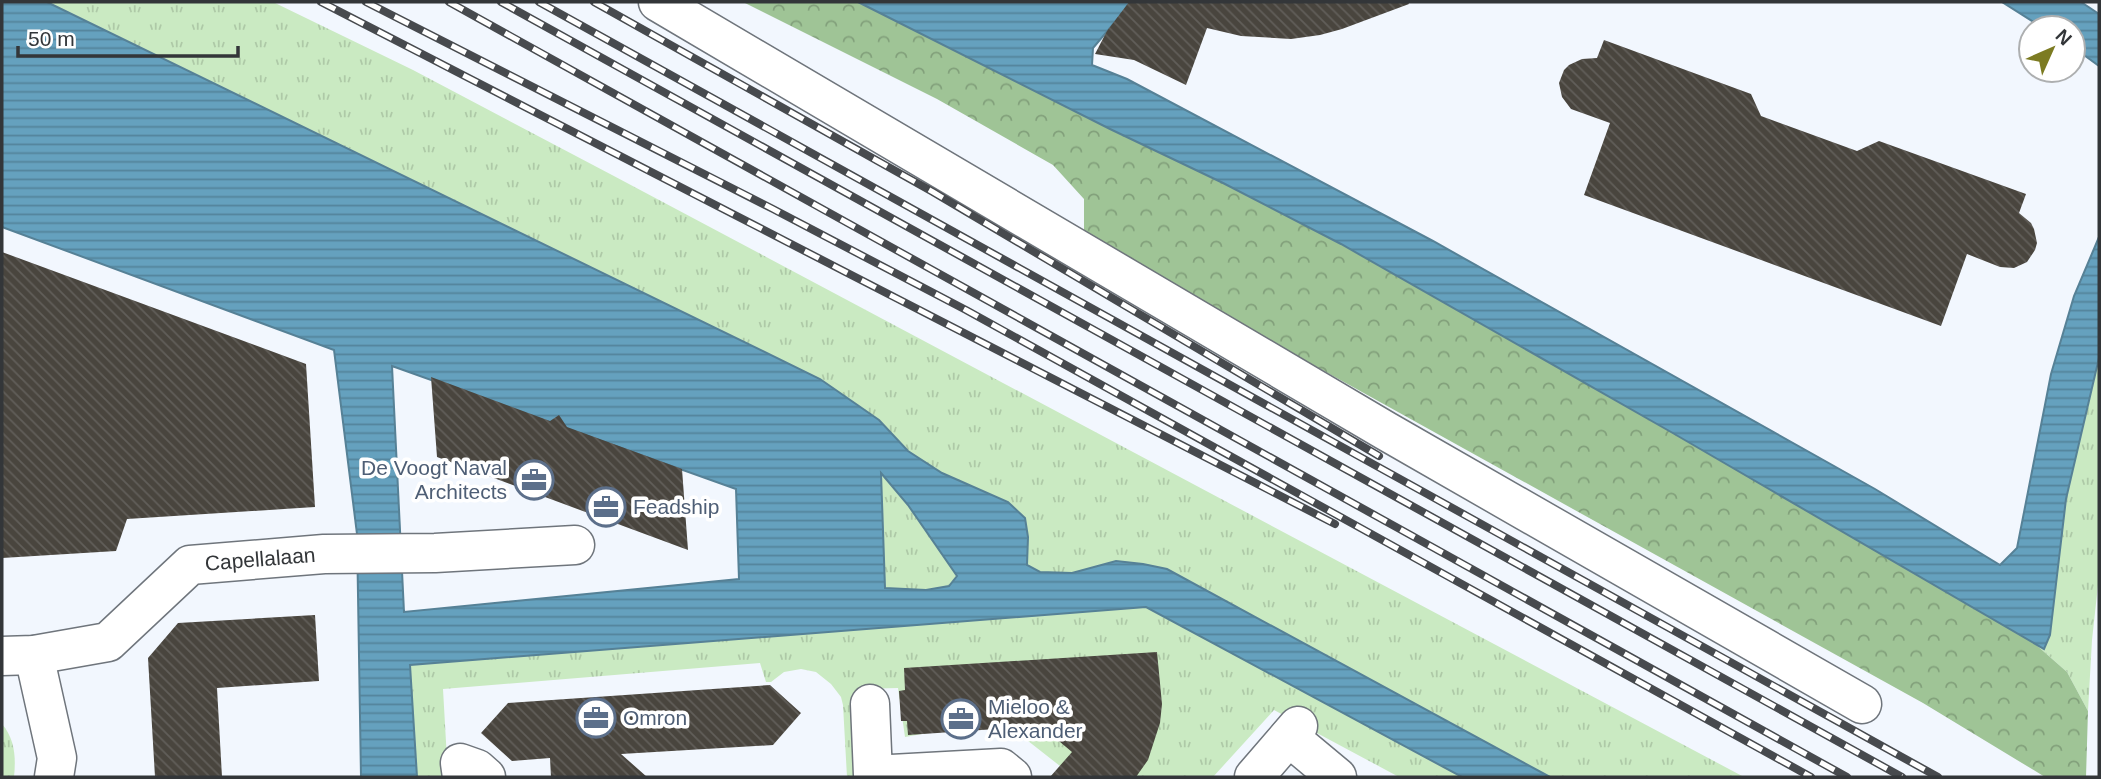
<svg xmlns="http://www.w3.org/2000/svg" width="2101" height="779" font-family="Helvetica,sans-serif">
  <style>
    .grass { fill: url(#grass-tufts) }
    .forest { fill: url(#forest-crowns) }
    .water { fill: url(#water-rules); stroke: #568196; stroke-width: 2; fill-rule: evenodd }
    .building { fill: url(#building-back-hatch) }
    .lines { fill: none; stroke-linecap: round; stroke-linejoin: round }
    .minor-casing { stroke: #6f757c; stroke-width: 41 }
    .minor { stroke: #fff; stroke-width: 38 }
    .rail-casing { stroke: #474a4e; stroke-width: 8 }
    .rail { stroke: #fff; stroke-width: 5; stroke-dasharray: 16; stroke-linecap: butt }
    .labels { text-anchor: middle; stroke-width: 7; stroke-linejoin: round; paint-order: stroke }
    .service-label { font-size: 21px; fill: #4e5e75; stroke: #fff; text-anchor: start }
    .street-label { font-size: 21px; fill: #333639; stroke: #fff }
  </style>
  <defs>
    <pattern id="grass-tufts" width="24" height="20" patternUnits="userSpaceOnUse" patternTransform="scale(1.75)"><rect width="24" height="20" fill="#caeac2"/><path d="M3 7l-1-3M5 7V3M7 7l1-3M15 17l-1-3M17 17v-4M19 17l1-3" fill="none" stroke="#aec9a7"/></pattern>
    <pattern id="forest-crowns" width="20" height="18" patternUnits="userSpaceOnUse" patternTransform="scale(1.75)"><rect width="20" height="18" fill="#9fc496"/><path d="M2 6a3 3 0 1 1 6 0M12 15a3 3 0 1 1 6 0" fill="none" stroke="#82a07b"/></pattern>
    <pattern id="water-rules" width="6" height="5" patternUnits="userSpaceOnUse" patternTransform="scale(1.75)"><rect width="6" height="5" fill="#65a1be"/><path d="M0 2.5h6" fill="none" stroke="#54849b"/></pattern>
    <pattern id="building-back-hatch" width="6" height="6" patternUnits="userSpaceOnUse" patternTransform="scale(1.75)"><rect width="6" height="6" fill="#49453e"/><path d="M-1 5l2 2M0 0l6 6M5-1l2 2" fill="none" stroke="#615e59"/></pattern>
  </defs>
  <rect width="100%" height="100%" fill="#f2f7fe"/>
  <g class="grass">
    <path d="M47,2H273L413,70L612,175L1744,777H1550L1167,569L1143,564L1116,561L1072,573L1040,572L1027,565L1028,537L942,473L908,451L879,420L820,379Z"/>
    <path d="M2099,358V576L2092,640L2088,711L2067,672L2034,643L2044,648L2050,635L2066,499Z"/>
    <path d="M881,472L908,505L957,576L949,586L926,590L885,589Z"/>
    <path d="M1146,607L1462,777H1399L1274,710L1213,777H1074L1023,737L998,727L967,726L905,737L898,688L857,689L858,777H847L843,705L841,697L831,684L816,672L801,669L784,672L771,682H766L760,663L443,689L448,777H417L410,665Z"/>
    <path d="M2,724C15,739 16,758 14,777H2Z"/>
  </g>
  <path class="forest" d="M743,2H858L1110,129L1223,183L1341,244L1671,432L2034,643L2067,672L2088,711L2086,777H2045L1923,703L1084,238V199L1053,165L937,99Z"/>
  <g class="water">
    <path d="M2,2H47L820,379L879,420L908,451L942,473L1008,502L1025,518L1028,537L1027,565L1040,572L1072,573L1116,561L1143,564L1167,569L1550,777H1462L1146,607L410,665L417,777H361L357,534L334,350L2,227ZM392,366L736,489L739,579L404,612ZM881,473L908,505L957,576L949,586L926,590L885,588Z"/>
    <path d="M858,2H1132L1093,48L1092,65L1127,79L1433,241L1875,489L2000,565L2017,548L2051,374L2074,296L2099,237V358L2066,499L2050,635L2044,649L1671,432L1341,244L1223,183L1110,129Z"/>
    <path d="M2002,2H2081L2099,14V66L2073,47V28H2043Z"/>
  </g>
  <g class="building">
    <path d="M1129,2H1408L1409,4L1342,29L1320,35L1291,39L1241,36L1207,28L1186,85L1134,60L1095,54L1107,31Z"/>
    <path d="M1604,40L1751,94L1761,116L1857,151L1879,141L2026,194L2019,213L2031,223L2034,229L2037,243L2035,250L2027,262L2014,268L2000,267L1967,254L1941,326L1584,195L1610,123L1571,109L1562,97L1559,83L1564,70L1569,65L1582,59L1597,58Z"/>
    <path d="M2,252L306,364L315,507L127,519L116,551L2,558Z"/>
    <path d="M431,377L550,421L559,415L567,427L682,469L688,550L437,457Z"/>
    <path d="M315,615L319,681L217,688L222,777H155L148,658L178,623Z"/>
    <path d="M1157,652L1162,704L1160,723L1148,760L1136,777H1050L1072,752L1041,726L908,735L907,721H901L899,691L905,690L904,668Z"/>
    <path d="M770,685L801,713L773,745L621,754L647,777H551L550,758L512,761L481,733L508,703Z"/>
  </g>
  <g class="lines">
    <g class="minor-casing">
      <g id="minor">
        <path d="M658,2L1386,431L1862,704"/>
        <path d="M34,655L57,758L54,777"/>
        <path id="s1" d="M2,656L34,655L108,642L190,565L324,554L435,553L575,545"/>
        <path d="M870,704L873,775L1001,768L1012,777"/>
        <path d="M1289,737L1337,777"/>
        <path d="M462,777L460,763L477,769L486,777"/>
        <path d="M1254,777L1298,726"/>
      </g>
    </g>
    <use href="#minor" class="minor"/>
    <g class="rail-casing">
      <g id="rail">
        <path d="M321,2L1335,524"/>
        <path d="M366,2L773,209L966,310L1811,777"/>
        <path d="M449,2L1847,777"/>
        <path d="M501,2L1902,777"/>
        <path d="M539,2L1938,777"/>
        <path d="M594,2L933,192L1379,456"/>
      </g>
    </g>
    <use href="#rail" class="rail"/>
  </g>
  <defs>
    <g id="office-ring" transform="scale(2.0125)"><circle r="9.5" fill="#fff" stroke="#5c6f8a" stroke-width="1.5"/><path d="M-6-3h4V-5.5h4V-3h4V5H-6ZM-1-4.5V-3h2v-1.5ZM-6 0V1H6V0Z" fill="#5c6f8a"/></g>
  </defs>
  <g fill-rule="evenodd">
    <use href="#office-ring" x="534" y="480"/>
    <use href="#office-ring" x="606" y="507"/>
    <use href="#office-ring" x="596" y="718"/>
    <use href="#office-ring" x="961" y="719"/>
  </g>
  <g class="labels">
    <g class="service-label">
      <text x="507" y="475" text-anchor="end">De Voogt Naval<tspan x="507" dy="24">Architects</tspan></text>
      <text x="633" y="514">Feadship</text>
      <text x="988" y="714">Mieloo &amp;<tspan x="988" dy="24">Alexander</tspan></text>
      <text x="623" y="725">Omron</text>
    </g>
    <g class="street-label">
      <text dy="7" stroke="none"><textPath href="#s1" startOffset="290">Capellalaan</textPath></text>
    </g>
  </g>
  <rect width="2101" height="779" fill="none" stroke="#333639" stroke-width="7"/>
  <g transform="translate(2052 49) rotate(45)"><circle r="33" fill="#ffffff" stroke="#adafb0" stroke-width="2"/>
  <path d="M0-5L12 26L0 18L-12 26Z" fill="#7c7b22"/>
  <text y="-10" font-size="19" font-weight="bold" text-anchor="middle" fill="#333639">N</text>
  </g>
  <path d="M18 46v10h220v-10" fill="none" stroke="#333639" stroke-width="3.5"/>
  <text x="28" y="46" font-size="21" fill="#333639" stroke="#ffffff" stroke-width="5" paint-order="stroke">50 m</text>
</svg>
